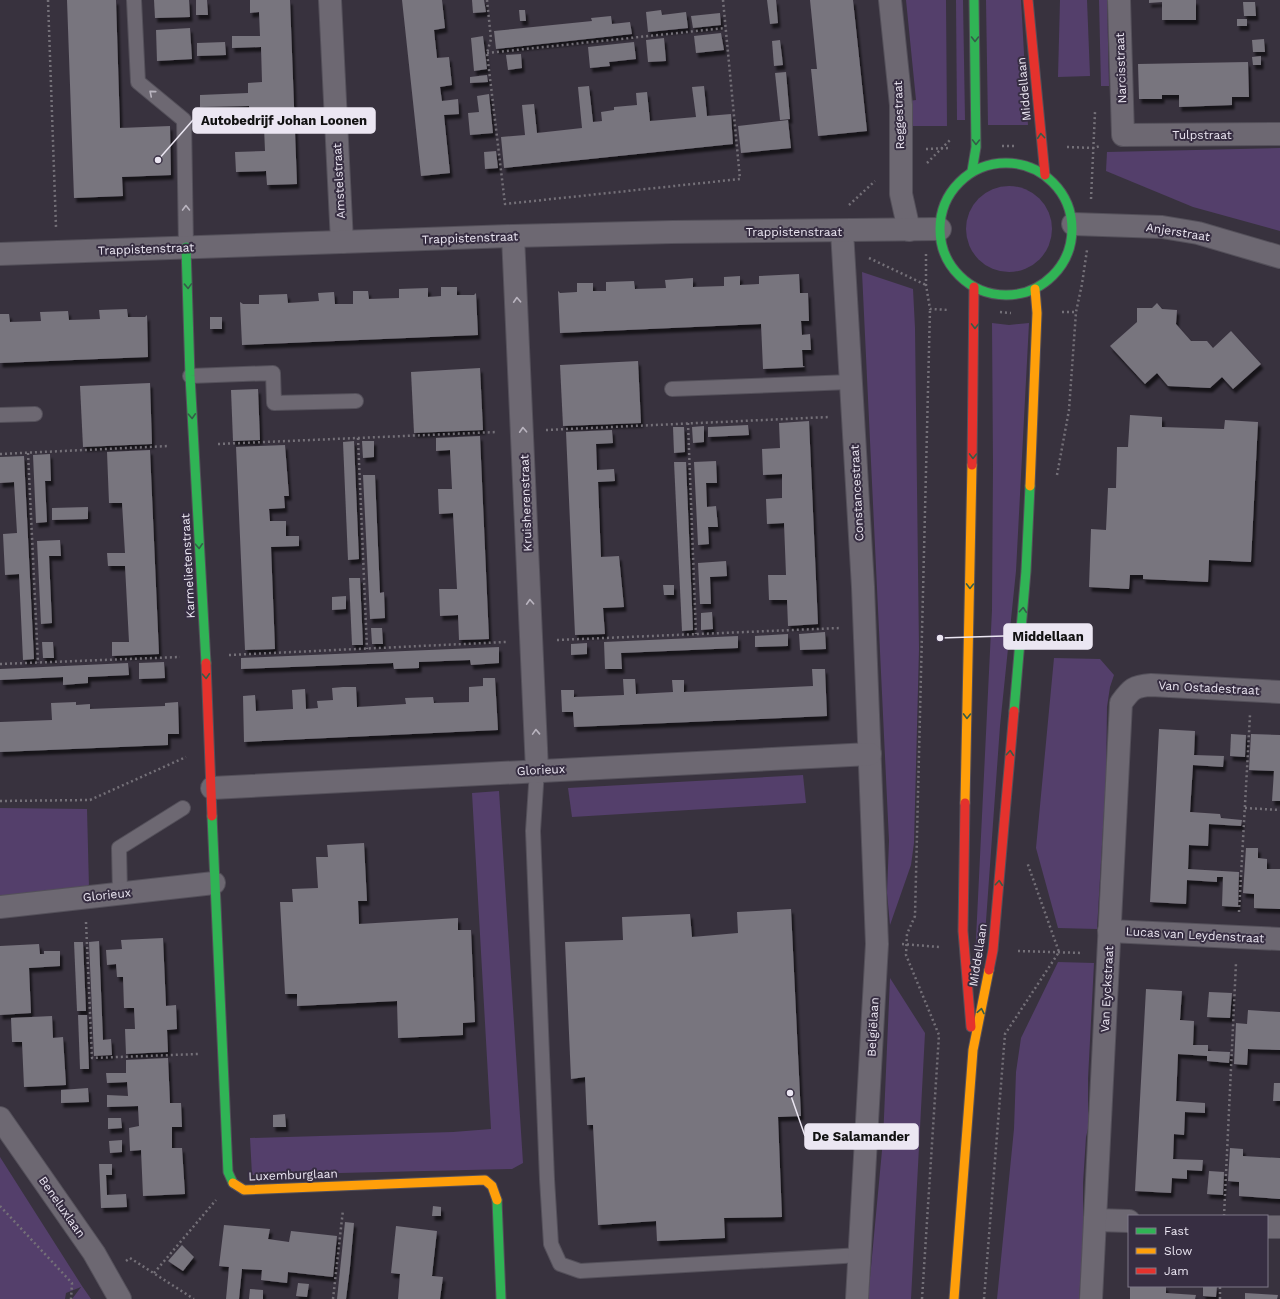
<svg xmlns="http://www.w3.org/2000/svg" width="1280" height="1299" font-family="'Work Sans',sans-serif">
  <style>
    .green { fill: #543f6b }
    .building { fill: #78747e; filter: url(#shadow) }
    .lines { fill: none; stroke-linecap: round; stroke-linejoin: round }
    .lane-casing { stroke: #54505a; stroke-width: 16 }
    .street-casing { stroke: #54505a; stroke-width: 24 }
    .fast-casing { stroke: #54505a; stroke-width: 11 }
    .slow-casing { stroke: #54505a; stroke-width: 11 }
    .jam-casing { stroke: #54505a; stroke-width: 11 }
    .path { stroke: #747078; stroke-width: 2.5; stroke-dasharray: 2 3; stroke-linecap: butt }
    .lane { stroke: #6d6872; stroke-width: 14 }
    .street { stroke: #6d6872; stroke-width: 22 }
    .fast { stroke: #30b455; stroke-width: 9 }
    .slow { stroke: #ff9f0a; stroke-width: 9 }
    .jam { stroke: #e5322d; stroke-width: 9 }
    .oneway { stroke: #355d49 }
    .oneway2 { stroke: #b9b4bf }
    .labels { text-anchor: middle; stroke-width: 4; stroke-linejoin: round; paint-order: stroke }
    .street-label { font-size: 12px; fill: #ebe6f2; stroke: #372e42 }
    .leader { fill: none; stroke: #ebe6f2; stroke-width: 1.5 }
    .callout-dot { fill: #ebe6f2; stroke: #372e42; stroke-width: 1.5 }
    .callout { fill: #ebe6f2; stroke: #ebe6f2; stroke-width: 1.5 }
    .callout-label { font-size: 13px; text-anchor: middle; font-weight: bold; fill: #111 }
  </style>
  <defs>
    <filter id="shadow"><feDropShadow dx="2.5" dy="4.5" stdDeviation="1" flood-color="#0009"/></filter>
  </defs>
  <rect width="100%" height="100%" fill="#38323e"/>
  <g class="green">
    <path d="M906,0H946L947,126H910L909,101L916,100Z"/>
    <path d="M956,0H963L965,120H957Z"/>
    <path d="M986,0H1021L1028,125H988Z"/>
    <path d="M1060,0H1087L1090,76L1058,77Z"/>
    <path d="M1099,0H1107L1109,86H1101Z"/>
    <path d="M1280,148V231L1193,207L1106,171L1107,152Z"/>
    <circle cx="1009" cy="229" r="43"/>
    <path d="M862,272L913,289L915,328L919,649L914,843L911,865L890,925L887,893L889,841Z"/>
    <path d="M992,323L1009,325L1029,323L1016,571L1000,726L983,963L974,980L992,610L993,466Z"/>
    <path d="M1054,658L1100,659L1114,675L1110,687L1107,707L1106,777L1097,929L1058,928L1036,848Z"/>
    <path d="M803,775L806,803L572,817L568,788Z"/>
    <path d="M499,791L523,1163L512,1169L252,1175L250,1138L453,1132L491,1129L472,793Z"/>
    <path d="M0,808L87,809L89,888L0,897Z"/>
    <path d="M1058,962L1094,963L1088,1079V1111L1090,1120L1086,1137L1083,1183V1244L1079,1299H997L1014,1129L1016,1072L1021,1038Z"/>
    <path d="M890,978L925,1033L911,1299H868L883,1140Z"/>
    <path d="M0,1157L82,1286L91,1299H72L81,1287L66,1293L65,1299H0Z"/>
  </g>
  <g class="building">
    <path d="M67,0H116L120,128L170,126L171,175L122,177L123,196L74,198Z"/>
    <path d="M154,0H189L190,17L155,18Z"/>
    <path d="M196,0H207L208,15H196Z"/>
    <path d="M250,0H290L297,184L267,185L266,171L236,172L235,152L265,151L264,127L250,128L249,106L200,107V95L248,93V83L262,82L261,47L232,48V36H260L259,12L250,13Z"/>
    <path d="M402,0H442L445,28L434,30L437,58L449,57L452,85L440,87L442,101L458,99L459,114L444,115L450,173L421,176Z"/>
    <path d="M472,0H484L486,12L473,13Z"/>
    <path d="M767,0H776L778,23L770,24Z"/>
    <path d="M810,0H853L867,131L818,136L811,69H817Z"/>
    <path d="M1149,0H1196V20H1162V2L1149,3Z"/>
    <path d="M1243,2H1255L1256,16H1244Z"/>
    <path d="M519,10H525L526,21H520Z"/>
    <path d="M661,10L662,15L686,12L688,28L648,32L646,12Z"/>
    <path d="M720,13L721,25L693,28L691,16Z"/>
    <path d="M611,16L612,24L630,22L632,34L496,49L494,31L592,21L591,18Z"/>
    <rect x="1237" y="19" width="10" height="7"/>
    <path d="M190,28L192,59L157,61L156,30Z"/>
    <path d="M721,33L724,50L696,53L694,36Z"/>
    <path d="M483,36L487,69L474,71L471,38Z"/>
    <path d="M664,38L666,61L648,62L646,40Z"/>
    <path d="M1264,39L1265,52H1253L1252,40Z"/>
    <path d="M780,40L783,65L774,66L772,41Z"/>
    <path d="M225,42L226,55L197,56V43Z"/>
    <path d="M634,42L636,59L609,62L610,66L590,68L588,47Z"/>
    <path d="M521,54L522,68L508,70L506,55Z"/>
    <path d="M1261,56V65H1253L1252,57Z"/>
    <path d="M1248,62L1249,97H1232V105L1179,107V95H1162V99H1139L1138,64Z"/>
    <path d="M786,72L790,119L780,120L775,73Z"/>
    <path d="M487,75L488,82L470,83V77Z"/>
    <path d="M589,86L593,122L602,121L601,112L614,110V107L637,105L636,93L647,92L650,121L696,117L692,87L704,86L707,116L731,114L733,144L504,168L501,137L525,135L522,105L534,104L537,133L582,128L578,87Z"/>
    <path d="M489,94L493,133L470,135L468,113L479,112L477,96Z"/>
    <path d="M788,120L791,148L741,153L738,126Z"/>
    <path d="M496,151L498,168L485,169L484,152Z"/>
    <path d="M799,274L800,293H808L809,321H801L802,335L810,334L811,350H802L803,366L805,367L763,369L761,324L560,333L558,291L560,293L577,292V283H593V291H606V282L634,281L635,289L666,288L665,280L693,278V287L724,286V277L740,276V285L759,284V276Z"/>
    <path d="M441,287H457V295H474L476,293L478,335L242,345L240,302L243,304H259V295L287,294L288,303L319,301L318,293L334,292L335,304H353V291H368L369,299L399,298V289L428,288V297L441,296Z"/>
    <path d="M1157,303L1162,309L1177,310L1176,324L1191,341H1207L1213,348L1231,331L1261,364L1233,389L1222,377L1210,388L1168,386L1157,373L1145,384L1110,346L1137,322V308H1152Z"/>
    <path d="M127,309L128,317H145L147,315L148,357L0,363V314H9L10,322L41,321L40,312L68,311L69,320L100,319L99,310Z"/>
    <rect x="210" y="317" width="12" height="12"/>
    <path d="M638,361L641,423L563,426L560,365Z"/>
    <path d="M480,368L483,430L414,433L411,372Z"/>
    <path d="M150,383L152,444L83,447L80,386Z"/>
    <path d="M258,389L260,440L233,441L231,390Z"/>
    <path d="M1130,415L1162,417V427L1224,429L1225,420L1258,422L1251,562L1209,560L1208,582L1143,579V575H1130L1129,589L1089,587L1091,529L1106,530L1108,488H1116L1117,447H1128Z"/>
    <path d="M809,421L818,624L788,626L787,600H769L768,575H786L784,523L767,524L766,499L782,498V474L763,475L762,449L780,448L779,423Z"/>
    <path d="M748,425L749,435L708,437V427Z"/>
    <path d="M704,426V442L693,443L692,427Z"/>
    <path d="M673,427H684L685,452L674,453Z"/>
    <path d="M612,430L613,443L596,444L597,470L614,469L615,481L598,482L601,557L619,556L624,607L603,608L605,634L575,635L566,432Z"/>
    <path d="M480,436L489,639L459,640L458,615L440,616L439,589H457L453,513L439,514L438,489H452L450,450L436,451V438Z"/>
    <path d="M354,441L359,559L348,560L343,442Z"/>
    <path d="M362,441H374V457L363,458Z"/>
    <path d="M285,445L289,496H284L285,508L269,509L270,521H286V536H299V546L271,547L275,649L245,650L236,447Z"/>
    <path d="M150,450L159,654L112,656V642H129L125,566H108L107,553H125L122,503H109L107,452Z"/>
    <path d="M50,454L51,481H45L47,522L36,523L33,455Z"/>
    <path d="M24,456L34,659L23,660L19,574L5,575L3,534L17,533L14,482L0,483V457Z"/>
    <path d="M716,461L717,483H706L707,507L716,506L718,527H708L709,544L698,545L694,462Z"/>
    <path d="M674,462H686L693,630L682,631Z"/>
    <path d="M363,475H375L380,593L384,592L385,618L370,619Z"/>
    <path d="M88,507V519L52,520V508Z"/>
    <path d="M60,540L61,556H49L52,623L41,624L37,541Z"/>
    <path d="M726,561L727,576L710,577L711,604H700L698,563Z"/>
    <path d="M349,578H360L363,645H352Z"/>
    <path d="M663,585H674V595H664Z"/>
    <path d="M346,596V609L332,610V597Z"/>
    <path d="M712,612L713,629L701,630V613Z"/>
    <path d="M371,628H382L383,644H372Z"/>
    <path d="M825,632L826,649L800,650L799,634Z"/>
    <path d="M788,634V646L755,647V636Z"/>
    <path d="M738,636V648L621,653L622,669H605L604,642Z"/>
    <path d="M42,642H53L54,658H43Z"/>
    <path d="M587,643V654L571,655V644Z"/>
    <path d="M499,647V663L471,665L470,660L419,662V668L394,669L393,663L241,669V658Z"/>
    <path d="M164,662L165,678L139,679V663Z"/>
    <path d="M128,663L129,675L88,677V683L63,685V677L0,680V669Z"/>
    <path d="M812,669H825L827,716L574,727L573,712H562L561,690H574V697L624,695L623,679H635L636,694L673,692L672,680H684V692L813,686Z"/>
    <path d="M483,678H495L498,730L244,742L243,696L255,695L256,711L293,709L292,690L305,689L306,709L318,708L317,701L333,700L332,688L343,687H356L357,707L406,704L405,698L433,697L434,703L469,702V687L483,686Z"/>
    <path d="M76,702V705L90,704V709L165,706V703L178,702L179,734H168V745L0,752V722L52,720L51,703Z"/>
    <path d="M1159,729L1195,731L1194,755L1224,756L1223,767L1193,765L1190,812L1220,814L1221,818L1242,820L1241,826L1209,824L1208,846L1189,845L1188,869L1239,872L1238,907L1222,906L1223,877H1217V882L1187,880L1186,904L1150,902Z"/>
    <path d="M1231,734L1246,735L1245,757L1230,756Z"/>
    <path d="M1251,734L1280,735V801H1272L1274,771L1249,770Z"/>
    <path d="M364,843L367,901H358L359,924L458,918V930H471L475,1022L463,1023V1035L398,1038L397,1001L297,1006V994H285L280,902H293L292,889L318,888L316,857H328L327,845Z"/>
    <path d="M1246,848H1258V858L1267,859V869H1280V909L1254,908V894L1243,893Z"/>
    <path d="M791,909L801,1116L778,1117L782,1217L724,1218L725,1238L657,1241L656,1221L598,1225L593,1125H587L585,1077L571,1079L565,942L623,940L622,917L690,914L692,937L738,933L737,912Z"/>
    <path d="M163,938L166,1006L176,1005L177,1029L167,1030L168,1052L126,1054L125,1029H135L134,1008H124L123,977H117L116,964L107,965L106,950L122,949L121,940Z"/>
    <path d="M99,941L103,1040L111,1039L112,1055L94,1056L89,942Z"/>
    <path d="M74,942H83L86,1011H77Z"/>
    <path d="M39,944L40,954H44V951H60V966L29,968L31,1013L0,1015V946Z"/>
    <path d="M1146,989L1182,991L1180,1020L1194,1021L1193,1045H1208V1051L1230,1052L1229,1063L1207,1061V1056L1178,1054L1176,1101L1205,1103V1113L1185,1112L1184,1135L1174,1134L1173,1159L1203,1160L1202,1171L1187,1170V1179L1172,1178L1171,1193L1135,1191Z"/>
    <path d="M1209,992L1232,993L1230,1018L1207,1017Z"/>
    <path d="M1248,1010L1280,1012V1050L1248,1049L1247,1065L1234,1064L1236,1023L1247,1024Z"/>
    <path d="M78,1015H87L89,1069H80Z"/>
    <path d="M52,1016L53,1038L63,1037L66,1085L24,1087L22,1042H12L11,1018Z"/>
    <path d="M168,1058L170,1103H181L182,1127H172V1148H182L185,1194L143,1196L141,1150L130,1151L129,1128L139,1126L138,1106L107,1107V1095L128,1096L127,1082L107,1083L106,1073H126V1060Z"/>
    <path d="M1274,1083H1280V1101H1273Z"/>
    <path d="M88,1088L89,1102L61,1103V1090Z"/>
    <path d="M285,1114L286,1127H273V1115Z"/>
    <path d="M108,1118H121L122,1128L108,1129Z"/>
    <path d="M122,1140V1152L110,1153L109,1141Z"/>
    <path d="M1230,1148L1243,1149V1156L1280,1158V1199L1239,1196V1182L1228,1181Z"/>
    <path d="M99,1164H112V1175H106L107,1195L126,1194L127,1207L101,1208Z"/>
    <path d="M1209,1171L1224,1172L1223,1195L1207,1194Z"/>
    <path d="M433,1206L441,1207V1216H432Z"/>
    <path d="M345,1222L354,1223L350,1267L346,1299H337Z"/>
    <path d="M224,1225L270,1229L268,1239L289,1242L291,1231L337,1236L333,1277L288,1272L287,1283L261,1280L262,1270L242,1269L239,1299H226L229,1267L219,1266Z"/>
    <path d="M396,1226L437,1231L432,1276L443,1277L440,1299H398L400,1274L391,1273Z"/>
    <path d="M182,1245L194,1257L183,1271L168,1261Z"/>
    <path d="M298,1283L309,1284L307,1297L296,1296Z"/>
    <path d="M1130,1286H1166V1293L1196,1295L1195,1299H1130Z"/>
    <path d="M1203,1286H1217L1216,1297L1203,1296Z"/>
    <path d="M250,1289L263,1290V1299H249Z"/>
    <path d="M1245,1293L1278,1295L1277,1299H1245Z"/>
  </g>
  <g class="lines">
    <g class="lane-casing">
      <g id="lane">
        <path d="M134,0L138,82L184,120L186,247"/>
        <path d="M190,376L273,373L274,403L356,401"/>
        <path d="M672,389L850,382"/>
        <path d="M0,415L35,414"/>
        <path d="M537,770L533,831L547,1179L551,1244L560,1264L580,1271L861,1255"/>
        <path d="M120,893L119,848L183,808"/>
      </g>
    </g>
    <g class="street-casing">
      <g id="street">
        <path d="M330,0L342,242"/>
        <path d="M890,0L901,105V194L909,230"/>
        <path d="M1119,0L1123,135L1280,134"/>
        <path d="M1073,224L1162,227L1198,233L1280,257"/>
        <path d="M842,231L863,587L877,944L857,1299"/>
        <path d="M513,236L537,770"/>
        <path d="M0,254L513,236L672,232L940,229"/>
        <path d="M212,788L870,754"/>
        <path d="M0,907L214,883"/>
        <path d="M1109,931L1280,939"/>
        <path d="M0,1118L94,1253L120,1299"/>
        <path d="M1095,1220L1129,1221"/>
        <path d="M1267,1227H1280"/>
        <path d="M1091,1299L1121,703C1131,689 1134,686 1151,685L1280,692"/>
      </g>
    </g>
    <g class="fast-casing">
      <g id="fast">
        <circle cx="1006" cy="229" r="66"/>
        <path d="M972,171L976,147L974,0"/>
        <path d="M186,247L190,376L206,663"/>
        <path d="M1014,711L1026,571L1030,486"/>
        <path d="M212,816L228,1172L233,1183"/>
        <path d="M497,1200L501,1299"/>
      </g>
    </g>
    <g class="slow-casing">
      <g id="slow">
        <path d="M1030,486L1037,313L1035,289"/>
        <path d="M965,803L972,465"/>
        <path d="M233,1183L244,1190L485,1180L492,1186L497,1200"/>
        <path d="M954,1299L973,1050L989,970"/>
      </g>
    </g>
    <g class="jam-casing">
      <g id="jam">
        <path d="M1028,0L1045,175"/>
        <path d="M972,465L974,287"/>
        <path d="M206,663L212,816"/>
        <path d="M965,803L963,931L971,1027"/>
        <path d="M989,970L993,950L1014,711"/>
      </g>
    </g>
    <g class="path">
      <path d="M48,0L56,227"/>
      <path d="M487,0L491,39L487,53L505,204L740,179L723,0"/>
      <path d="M487,53L725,28"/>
      <path d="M1002,146H1017"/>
      <path d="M1067,147L1094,148L1100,146"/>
      <path d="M926,149L951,148"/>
      <path d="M927,163L950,140"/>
      <path d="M1091,199L1095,112"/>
      <path d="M849,205L875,181"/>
      <path d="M926,254V285L930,309L949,310"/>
      <path d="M869,258L926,285"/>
      <path d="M1000,312L1011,313"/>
      <path d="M1062,312H1076"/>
      <path d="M688,423L696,634"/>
      <path d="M546,430L829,417"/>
      <path d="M358,438L367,649"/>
      <path d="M218,444L497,432"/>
      <path d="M28,453L38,663"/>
      <path d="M0,454L169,446"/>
      <path d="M1057,475L1069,410L1076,312L1082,284L1087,250"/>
      <path d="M557,640L840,628"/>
      <path d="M229,655L506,642"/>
      <path d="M0,664L180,657"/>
      <path d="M0,801L90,800L186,757"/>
      <path d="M1245,808L1280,810"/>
      <path d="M1239,912L1250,715"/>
      <path d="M86,922L92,1058L198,1054"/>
      <path d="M902,944L939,947"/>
      <path d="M1018,951L1083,953"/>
      <path d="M0,1206L72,1283L71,1299"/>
      <path d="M1224,1216L1236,963"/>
      <path d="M126,1261L130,1258L194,1299"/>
      <path d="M154,1273L216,1200"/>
      <path d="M333,1299L343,1210"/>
      <path d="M922,1299L939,1035L906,955L907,934L915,916L930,309"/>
      <path d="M984,1299L1005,1034L1059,952L1027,862"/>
      <path d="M1220,1299V1286"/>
    </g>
    <use href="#lane" class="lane"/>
    <use href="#street" class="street"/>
    <use href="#fast" class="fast"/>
    <use href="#slow" class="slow"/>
    <use href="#jam" class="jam"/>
  </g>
  <defs><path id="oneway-chevron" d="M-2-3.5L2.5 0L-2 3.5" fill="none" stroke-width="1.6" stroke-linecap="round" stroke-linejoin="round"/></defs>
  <g class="oneway">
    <use href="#oneway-chevron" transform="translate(975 39) rotate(90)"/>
    <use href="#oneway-chevron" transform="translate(1041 136) rotate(-95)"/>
    <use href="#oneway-chevron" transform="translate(976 142) rotate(91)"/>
    <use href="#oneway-chevron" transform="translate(188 286) rotate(88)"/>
    <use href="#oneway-chevron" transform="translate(975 326) rotate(91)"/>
    <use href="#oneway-chevron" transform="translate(192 416) rotate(87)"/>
    <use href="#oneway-chevron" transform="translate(973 456) rotate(91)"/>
    <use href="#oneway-chevron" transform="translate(199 546) rotate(87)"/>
    <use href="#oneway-chevron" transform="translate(970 586) rotate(91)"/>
    <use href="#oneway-chevron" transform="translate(1023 610) rotate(-85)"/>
    <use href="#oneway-chevron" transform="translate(206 676) rotate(87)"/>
    <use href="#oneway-chevron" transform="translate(967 716) rotate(91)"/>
    <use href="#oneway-chevron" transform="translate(1010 753) rotate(-85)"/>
    <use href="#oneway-chevron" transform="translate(999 883) rotate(-85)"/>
    <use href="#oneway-chevron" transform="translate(981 1011) rotate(-79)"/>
  </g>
  <g class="oneway2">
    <use href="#oneway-chevron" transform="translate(152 93) rotate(-140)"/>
    <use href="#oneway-chevron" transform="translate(186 208) rotate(-91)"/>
    <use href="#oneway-chevron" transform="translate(517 300) rotate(-93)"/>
    <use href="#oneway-chevron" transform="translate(523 430) rotate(-93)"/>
    <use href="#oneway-chevron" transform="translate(530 602) rotate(-93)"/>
    <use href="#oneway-chevron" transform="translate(536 732) rotate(-92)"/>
  </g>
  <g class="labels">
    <g class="street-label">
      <text transform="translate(1121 68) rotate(-92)" y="4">Narcisstraat</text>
      <text transform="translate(1024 89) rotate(-95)" y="4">Middellaan</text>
      <text transform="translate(899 115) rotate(-92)" y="4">Reggestraat</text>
      <text x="1202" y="139">Tulpstraat</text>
      <text transform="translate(339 181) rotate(-93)" y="4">Amstelstraat</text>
      <text x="794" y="236">Trappistenstraat</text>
      <text transform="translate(1178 232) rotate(9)" y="4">Anjerstraat</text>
      <text transform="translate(470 238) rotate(-2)" y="4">Trappistenstraat</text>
      <text transform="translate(146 249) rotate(-2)" y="4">Trappistenstraat</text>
      <text transform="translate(857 493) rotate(-93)" y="4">Constancestraat</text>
      <text transform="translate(526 503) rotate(-92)" y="4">Kruisherenstraat</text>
      <text transform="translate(188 566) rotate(-93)" y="4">Karmelietenstraat</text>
      <text transform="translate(1209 688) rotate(3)" y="4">Van Ostadestraat</text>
      <text transform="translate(541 770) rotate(-3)" y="4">Glorieux</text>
      <text transform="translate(107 895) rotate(-6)" y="4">Glorieux</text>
      <text transform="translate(1195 935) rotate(3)" y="4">Lucas van Leydenstraat</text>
      <text transform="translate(978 955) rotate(-81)" y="4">Middellaan</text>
      <text transform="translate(1107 989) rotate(-87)" y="4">Van Eyckstraat</text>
      <text transform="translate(873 1027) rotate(-87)" y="4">Belgiëlaan</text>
      <text transform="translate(293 1175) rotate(-2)" y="4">Luxemburglaan</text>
      <text transform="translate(62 1207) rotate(55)" y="4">Beneluxlaan</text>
    </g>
  </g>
  <path class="leader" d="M158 160L193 120M940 638L1004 636M790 1093L805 1136"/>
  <g class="callout-dot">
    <circle cx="158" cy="160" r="4"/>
    <circle cx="940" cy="638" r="4"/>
    <circle cx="790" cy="1093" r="4"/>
  </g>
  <g class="callout">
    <rect x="193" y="108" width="182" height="25" rx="4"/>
    <rect x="1004" y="624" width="88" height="25" rx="4"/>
    <rect x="805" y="1124" width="113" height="25" rx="4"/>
  </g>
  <g class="callout-label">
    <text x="284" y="125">Autobedrijf Johan Loonen</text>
    <text x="1048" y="641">Middellaan</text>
    <text x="861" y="1141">De Salamander</text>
  </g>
  <rect x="1128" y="1215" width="140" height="72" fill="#372e42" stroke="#7f7888"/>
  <rect x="1136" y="1228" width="20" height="6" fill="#30b455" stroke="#7f7888"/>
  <text x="1164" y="1235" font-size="12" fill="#ebe6f2">Fast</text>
  <rect x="1136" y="1248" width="20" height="6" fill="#ff9f0a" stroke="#7f7888"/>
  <text x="1164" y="1255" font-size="12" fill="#ebe6f2">Slow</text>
  <rect x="1136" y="1268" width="20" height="6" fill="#e5322d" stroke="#7f7888"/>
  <text x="1164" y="1275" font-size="12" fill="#ebe6f2">Jam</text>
</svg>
